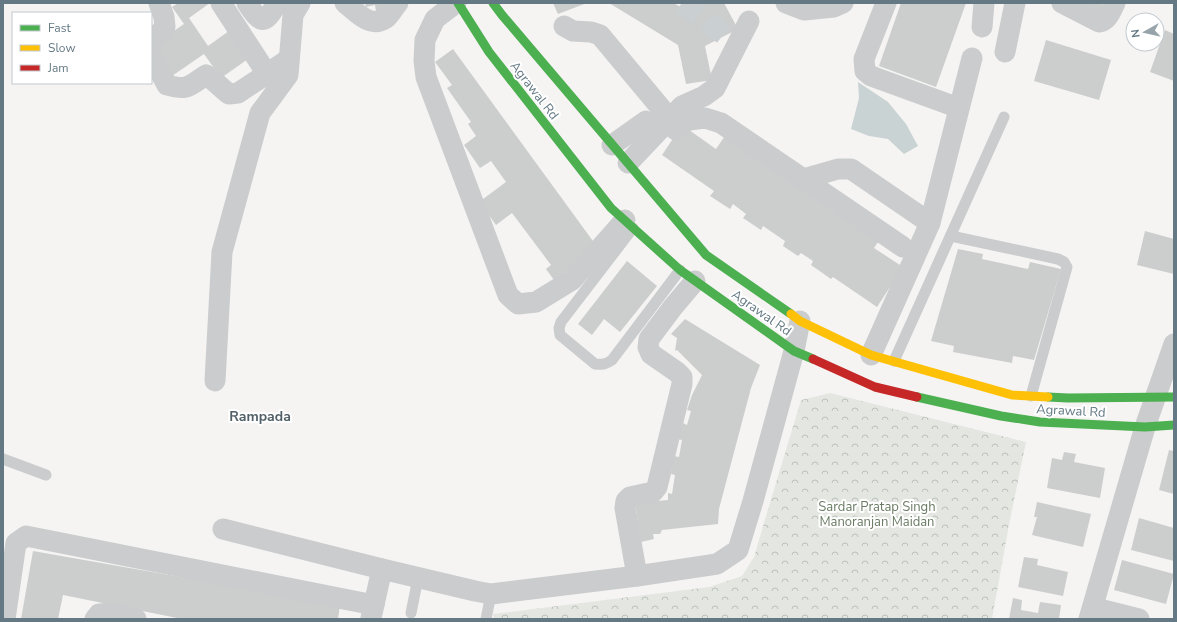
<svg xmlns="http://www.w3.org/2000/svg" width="1177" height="622" font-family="'Nunito Sans',sans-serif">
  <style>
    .park { fill: url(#park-crowns) }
    .water { fill: #c9d3d4 }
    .building { fill: #cccece }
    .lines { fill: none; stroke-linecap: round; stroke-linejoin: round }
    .street-tunnel { stroke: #cacfd2; stroke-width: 21; stroke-dasharray: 21 10; stroke-linecap: butt }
    .lane { stroke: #cacccd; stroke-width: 11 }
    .street { stroke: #cacccd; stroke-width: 21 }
    .fast { stroke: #4caf50; stroke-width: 9 }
    .slow { stroke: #ffc107; stroke-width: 9 }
    .jam { stroke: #c62828; stroke-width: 9 }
    .labels { text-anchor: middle; stroke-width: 4; stroke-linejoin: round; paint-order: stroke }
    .street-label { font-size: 13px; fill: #647984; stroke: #fff }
    .park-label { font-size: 13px; fill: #6a7b63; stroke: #fff }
    .neighbourhood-label { font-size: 14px; font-weight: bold; fill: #526169; stroke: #fff }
  </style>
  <defs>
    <pattern id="park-crowns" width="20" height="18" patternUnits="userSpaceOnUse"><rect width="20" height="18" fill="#e4e7e1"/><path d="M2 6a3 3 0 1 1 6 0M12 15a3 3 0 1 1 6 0" fill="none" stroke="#bcc0bc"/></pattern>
  </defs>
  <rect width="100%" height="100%" fill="#f5f4f3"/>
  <path class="park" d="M830,393L1026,442L1009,525L992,619H494L493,614L709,587L742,576L754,557L769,506L801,400Z"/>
  <path class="water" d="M858,82L888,102L906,124L918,146L904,154L888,139L869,136L851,129L859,98Z"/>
  <g class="building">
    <path d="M178,3H210L189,18L208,46L229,31L248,59L221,78L204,54L172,76L152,46L184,24L172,7Z"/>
    <path d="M365,3H388V7L376,12L375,5L366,7Z"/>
    <path d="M553,3H587L558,14Z"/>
    <path d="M609,3H673L681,7L689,3H724L738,29L705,46L712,80L686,84L678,45Z"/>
    <path d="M901,3H966L936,87L879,66Z"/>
    <path d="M1076,3H1103L1099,14Z"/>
    <path d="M1165,30L1174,34V81L1150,72Z"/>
    <path d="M1046,40L1111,60L1099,100L1034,81Z"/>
    <path d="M453,49L598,248L554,280L546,269L551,265L512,213L496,225L479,202L506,182L491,161L480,168L464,145L476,136L468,124L471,122L447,88L452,85L435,62Z"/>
    <path d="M682,125L716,149L727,133L881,238L874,248L903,267L877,307L833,277L831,279L811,265L813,261L801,253L798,256L783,246L785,241L763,226L761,230L743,218L746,214L733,204L730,209L710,196L714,191L662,155Z"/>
    <path d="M1145,231L1174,239V274L1137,265Z"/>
    <path d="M958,249L983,254L982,259L1028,269L1030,262L1061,269L1034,360L1013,356L1012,363L953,352L954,346L931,341Z"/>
    <path d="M627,261L657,286L620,332L604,319L592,335L578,324Z"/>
    <path d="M685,319L760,365L751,388L719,509L718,524L662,530L660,534H653L654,539L641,542L635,503L668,500V493L672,494L675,475L671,474L674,456L679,457L682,440L677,439L683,423L687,425L691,411L687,410L692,395L702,375L677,350L675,351L677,338L671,334Z"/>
    <path d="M1169,450L1174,451V494L1159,490Z"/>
    <path d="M1064,452L1076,454L1074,462L1105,468L1100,498L1047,488L1052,458L1062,460Z"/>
    <path d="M1037,502L1091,514L1083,547L1032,535L1037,517H1034Z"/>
    <path d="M1139,518L1174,528V561L1131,550Z"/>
    <path d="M33,551L340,605L338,619H182L63,595L58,619H21Z"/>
    <path d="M1024,557L1038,559L1037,565L1068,572L1063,596L1018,587Z"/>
    <path d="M1122,560L1174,574L1166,604L1114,590Z"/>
    <path d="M1013,598L1022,600L1021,610L1038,613L1040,602L1061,605L1059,619H1009Z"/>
  </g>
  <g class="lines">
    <path class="street-tunnel" d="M682,3L728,38"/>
    <g class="lane">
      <path d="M633,228L561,322L559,328L560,335L595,364C603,365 606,364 612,360L680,270"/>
      <path d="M951,236L1058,259L1064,262L1067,267L1031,396"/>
      <path d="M894,361L1004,117"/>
      <path d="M3,459L46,475"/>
      <path d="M411,613L418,578"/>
      <path d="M486,619L491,594"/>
    </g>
    <g class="street">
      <path d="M221,3L267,74"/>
      <path d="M247,3C261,24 264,26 277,3"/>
      <path d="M345,3C357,12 370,29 386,18C390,15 394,7 398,3"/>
      <path d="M456,3L435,19L425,40L424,61L426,77L508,295L518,304L536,302L572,280L625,220"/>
      <path d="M786,3L804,10L834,7L843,3"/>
      <path d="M886,3L864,59L865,71L871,76L959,108"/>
      <path d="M1062,3L1099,22C1108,21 1111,11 1115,3"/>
      <path d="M564,26L573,31L591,32L600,35L670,119"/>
      <path d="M982,27L984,3"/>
      <path d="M151,45L152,42L165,27L164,17L159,3"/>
      <path d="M1005,52L1015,3"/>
      <path d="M151,55L167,85C188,91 189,86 206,75C214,80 221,88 229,94L238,93L289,59"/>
      <path d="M676,130L683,123L689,120L705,118L721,123L903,247"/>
      <path d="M612,145L646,121"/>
      <path d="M628,163L682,106L704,96L715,88L749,21"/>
      <path d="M803,179L838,169H851L930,223"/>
      <path d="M871,355L930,223L972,58"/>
      <path d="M215,381L222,252L260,113L288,75L293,15L300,3"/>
      <path d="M223,529L382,569L475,591L491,594L637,576L717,564L738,550L753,501L794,351L800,321"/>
      <path d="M637,576L625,508L626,501L630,497L653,492L657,487L682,384V377L677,372L651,354L648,347L649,339L673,307L695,281"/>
      <path d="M371,618L382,569"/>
      <path d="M5,619L16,543L26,536L374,605"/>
      <path d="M95,619L99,614L112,613L136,619"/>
      <path d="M1089,619L1145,427L1174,344"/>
      <path d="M1097,619L1100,611L1103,610L1139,619"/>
    </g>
    <g class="fast">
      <path d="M458,3L489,52L611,208L680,270L794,351L813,359"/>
      <path d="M493,3L502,15L706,255L791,314"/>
      <path d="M917,397L1001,416L1040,422L1145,427L1174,425"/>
      <path d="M1048,397L1068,398L1174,397"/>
    </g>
    <path class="slow" d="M791,314L800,321L871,355L1012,395L1048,397"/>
    <path class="jam" d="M813,359L875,387L917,397"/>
  </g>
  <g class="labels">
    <g class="street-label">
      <text transform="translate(535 90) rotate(52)" y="5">Agrawal Rd</text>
      <text transform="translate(762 312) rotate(35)" y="5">Agrawal Rd</text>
      <text transform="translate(1071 410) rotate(3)" y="5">Agrawal Rd</text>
    </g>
    <g class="park-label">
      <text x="877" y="511">Sardar Pratap Singh<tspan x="877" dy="15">Manoranjan Maidan</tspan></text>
    </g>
    <g class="neighbourhood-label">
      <text x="260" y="421">Rampada</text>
    </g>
  </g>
  <rect width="1177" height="622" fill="none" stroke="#647984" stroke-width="8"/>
  <rect x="12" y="12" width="140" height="72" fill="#ffffff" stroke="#c1c9ce"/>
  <rect x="20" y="25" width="20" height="6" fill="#4caf50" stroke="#c1c9ce"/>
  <text x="48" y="32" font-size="12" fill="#647984">Fast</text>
  <rect x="20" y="45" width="20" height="6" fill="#ffc107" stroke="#c1c9ce"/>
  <text x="48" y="52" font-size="12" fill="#647984">Slow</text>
  <rect x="20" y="65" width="20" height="6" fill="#c62828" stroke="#c1c9ce"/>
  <text x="48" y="72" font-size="12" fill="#647984">Jam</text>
  <g transform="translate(1145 32) rotate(262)"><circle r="19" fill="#ffffff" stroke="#c1c9ce"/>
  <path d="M0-3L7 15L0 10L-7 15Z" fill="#97a4ab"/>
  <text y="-6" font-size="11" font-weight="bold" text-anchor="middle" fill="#647984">N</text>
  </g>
</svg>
